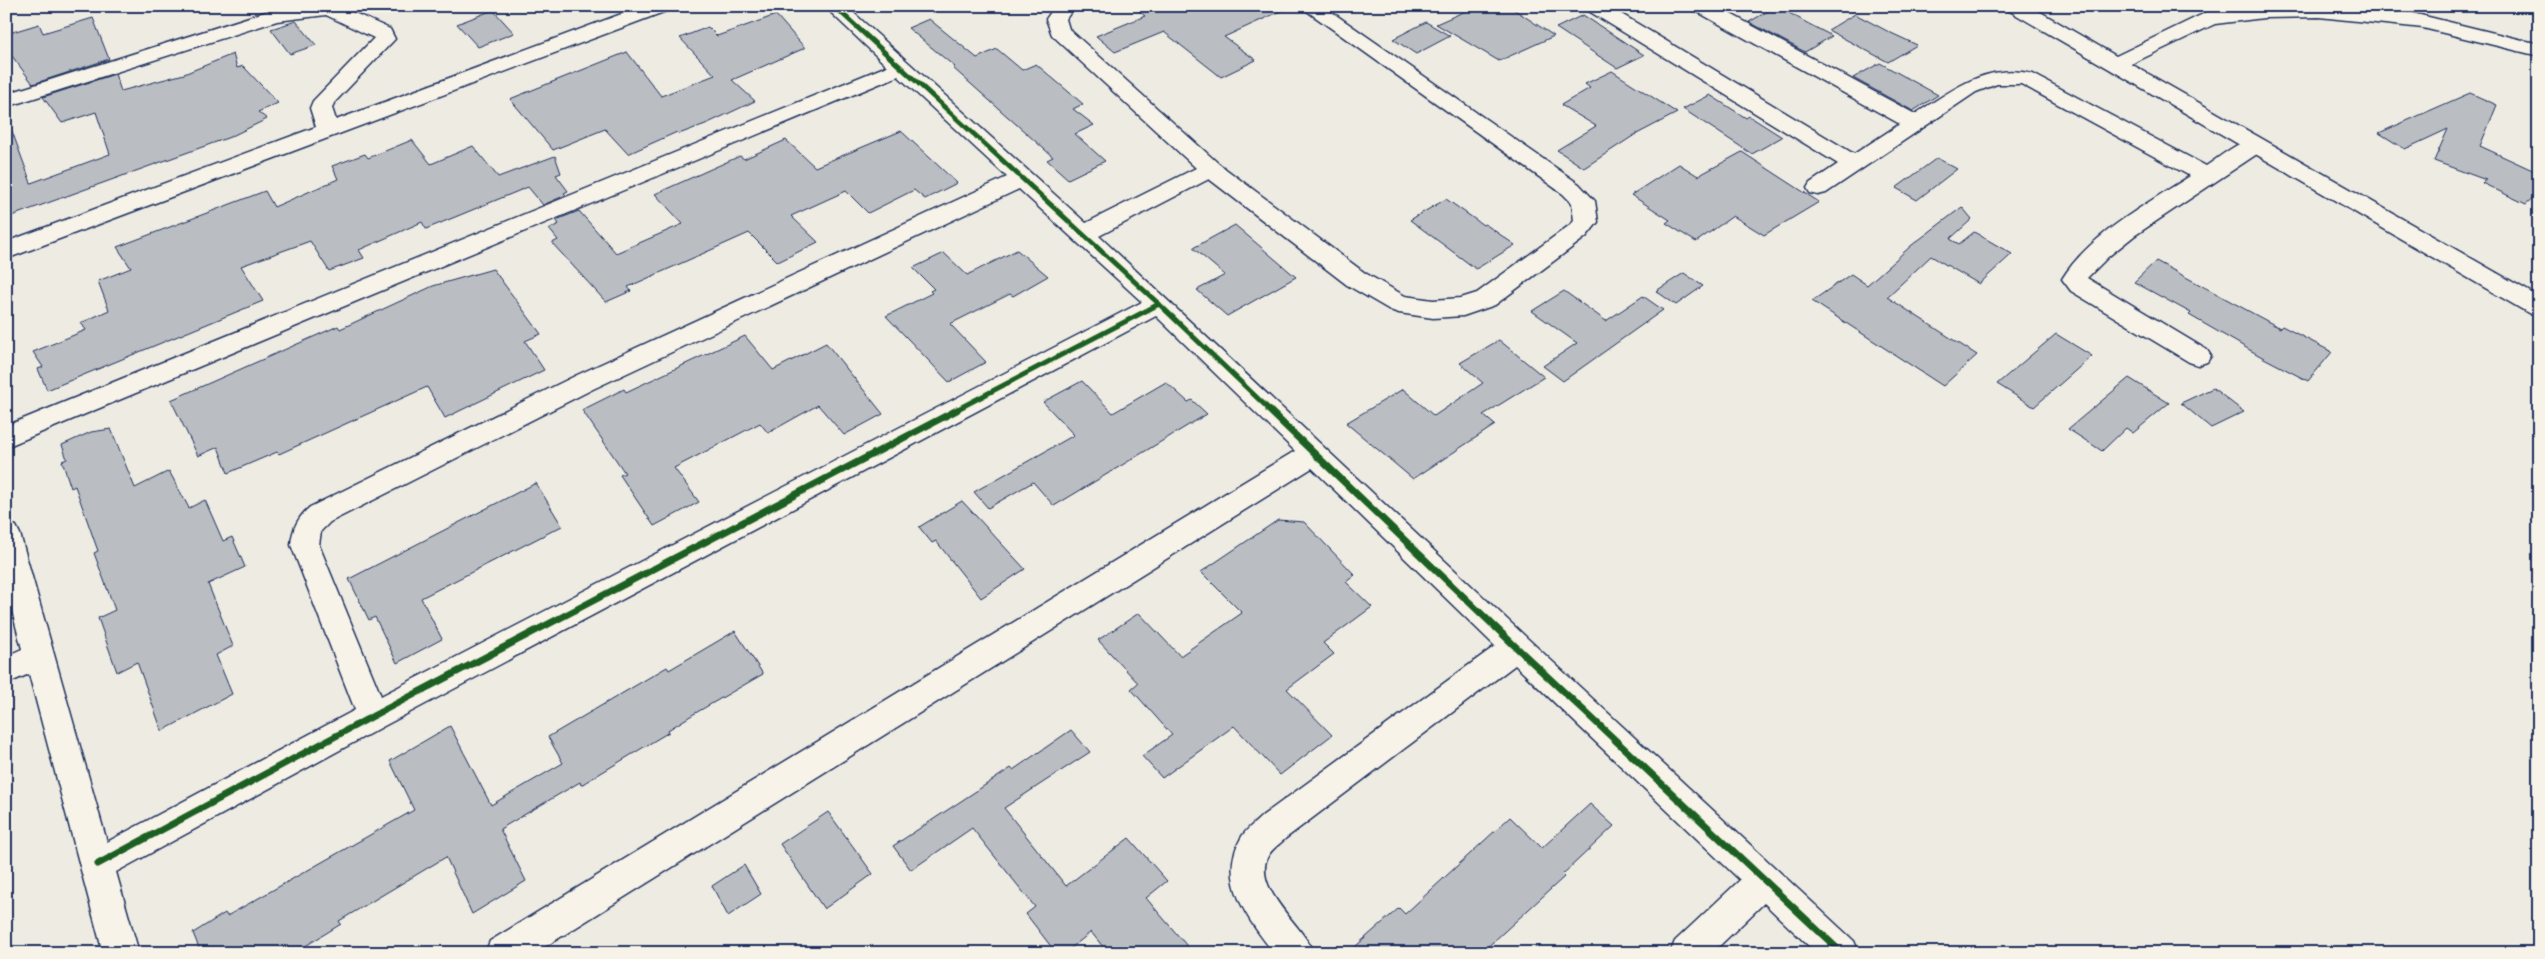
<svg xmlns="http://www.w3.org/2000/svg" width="2545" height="959" font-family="Delius,sans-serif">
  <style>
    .building { fill: #babdc2; stroke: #1b2f5e }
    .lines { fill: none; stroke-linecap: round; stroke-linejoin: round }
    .minor-casing { stroke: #1b2f5e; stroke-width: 3 }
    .tertiary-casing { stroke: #1b2f5e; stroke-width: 3 }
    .minor { fill: #f7f3e8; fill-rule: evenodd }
    .tertiary { fill: #f7f3e8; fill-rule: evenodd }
    .cycleway-far1-casing { stroke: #f7f3e8; stroke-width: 8 }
    .cycleway-casing { stroke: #f7f3e8; stroke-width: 10 }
    .cycleway-far1 { stroke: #1b5e20; stroke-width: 5 }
    .cycleway { stroke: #1b5e20; stroke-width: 7 }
  </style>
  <rect width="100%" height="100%" fill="#eeebe2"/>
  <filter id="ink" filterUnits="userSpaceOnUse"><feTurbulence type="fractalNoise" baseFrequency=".02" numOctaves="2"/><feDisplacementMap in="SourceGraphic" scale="10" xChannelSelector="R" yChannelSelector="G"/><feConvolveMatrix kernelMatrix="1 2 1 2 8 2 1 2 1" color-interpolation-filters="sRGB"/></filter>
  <g filter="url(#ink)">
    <g class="building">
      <path d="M1133,6H1292L1224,37L1256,60L1221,77L1164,32L1115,52L1096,36L1145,16Z"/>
      <path d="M1477,6H1509L1554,36L1499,61L1436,24Z"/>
      <path d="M1777,6L1807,23L1832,36L1805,52L1749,22Z"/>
      <path d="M493,10L514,33L478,47L457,24Z"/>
      <path d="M1855,14L1889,32L1917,45L1888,62L1828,30Z"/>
      <path d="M776,15L805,48L732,80L755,101L708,123L679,134L677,132L628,154L605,129L553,150L510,99L627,52L661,96L715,75L680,38L708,27L717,36Z"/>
      <path d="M1583,15L1615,36L1644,55L1617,68L1556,28Z"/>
      <path d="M93,18L109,59L33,84L6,48V34L39,24L43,33Z"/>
      <path d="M929,19L977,58L997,49L1022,70L1036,64L1083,104L1073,109L1094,125L1075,134L1105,161L1068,179L1047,160L1053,157L953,68L955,67L908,28Z"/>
      <path d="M296,21L316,45L290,54L271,29Z"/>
      <path d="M1426,22L1450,36L1416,54L1393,39Z"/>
      <path d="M233,54L237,68L243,66L278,103L258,112L267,119L230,137L6,218V123H9L31,183L110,154L96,112L62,123L43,97L115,74L121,91L184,74Z"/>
      <path d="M1880,63L1938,95L1913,111L1853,78Z"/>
      <path d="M1612,71L1677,113L1633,136L1584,168L1557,150L1596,126L1561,105L1590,88L1585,84Z"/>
      <path d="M2470,93L2497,105L2480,146L2539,173V192L2526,204L2482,183L2486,180L2434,161L2448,129L2405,149L2379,133Z"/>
      <path d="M1710,95L1746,118L1749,116L1782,137L1752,154L1683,109Z"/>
      <path d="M901,131L957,183L925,199L914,190L868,213L846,191L791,216L818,242L778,262L749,233L628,287L631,291L606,302L552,243L558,240L549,229L559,224L556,220L579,211L616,253L683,224L655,194L740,156L744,159L786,140L815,167Z"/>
      <path d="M412,140L431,164L473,146L498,177L555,156L561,173L556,175L568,191L564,193L566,195L543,205L528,187L426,229L422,222L359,250L364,258L329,271L310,241L241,266L263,301L47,390L38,369L43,367L33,352L86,330L81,323L109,310L98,281L131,268L117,247L265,191L274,207L338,179L332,166L365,154L368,158Z"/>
      <path d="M1742,152L1819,202L1764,235L1733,216L1696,242L1666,223L1670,220L1631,195L1679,164L1698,176Z"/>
      <path d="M1937,158L1957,169L1917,200L1896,188Z"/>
      <path d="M1446,199L1483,225L1485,224L1515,245L1476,269L1410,220Z"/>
      <path d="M1962,207L1972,219L1950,239L1959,244L1974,232L2012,254L1979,284L1931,256L1887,297L1977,355L1943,386L1812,301L1851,274L1867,285L1912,245Z"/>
      <path d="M1235,225L1296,277L1227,316L1197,290L1225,275L1193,248Z"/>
      <path d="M1017,250L1048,276L1013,296L1010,294L950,324L986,362L949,382L886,316L932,293L930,291L934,289L913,268L944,253L967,275Z"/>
      <path d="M2156,261L2280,328L2282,326L2332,352L2308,381L2262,357L2189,315L2191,313L2134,282Z"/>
      <path d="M493,269L541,334L525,341L544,370L445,418L427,387L279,454L277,452L228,473L218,447L198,456L171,400L338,326L340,329L433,286Z"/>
      <path d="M1684,273L1703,286L1676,305L1656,291Z"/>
      <path d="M1564,291L1606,321L1643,296L1663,310L1563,381L1543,366L1577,343L1532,311Z"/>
      <path d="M2056,334L2092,356L2034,407L1997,384Z"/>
      <path d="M745,336L773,370L826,343L883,414L844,435L818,405L768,433L760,423L674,468L699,502L654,526L620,475L625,473L582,410L624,389L626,392Z"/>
      <path d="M1499,340L1544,377L1483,415L1495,425L1413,479L1346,423L1403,389L1434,416L1483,383L1460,363Z"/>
      <path d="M2129,378L2169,403L2133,433L2126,428L2102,451L2068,429Z"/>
      <path d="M1082,381L1113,413L1166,382L1188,402L1192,400L1207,414L1054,506L1033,482L988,508L974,492L1074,435L1043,402Z"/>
      <path d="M2213,388L2244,412L2211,428L2181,403Z"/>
      <path d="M111,429L135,488L169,471L189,508L205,500L223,541L232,537L245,567L208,584L233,646L216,655L232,694L162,731L137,662L117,672L98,618L115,610L94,553L98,551L75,486L71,488L62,461L67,459L62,445L91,432Z"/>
      <path d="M536,483L562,526L421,598L442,639L397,663L375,617L369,620L349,579Z"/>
      <path d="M962,501L1025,569L981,598L936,541L932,543L919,527Z"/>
      <path d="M1278,520L1304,522L1355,575L1346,582L1372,607L1323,643L1334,654L1287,689L1332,735L1280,775L1234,726L1162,778L1142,756L1172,735L1131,689L1138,683L1098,640L1139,613L1180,656L1242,613L1201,572Z"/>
      <path d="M735,631L763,674L692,715L668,730L669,732L581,785L580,782L500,829L526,881L472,914L446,857L339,921L341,924L294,953H201L193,933L225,913L227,916L414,810L390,761L450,726L491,805L563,763L548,737L667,667L669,670Z"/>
      <path d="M1071,730L1090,752L1004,808L1066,886L1129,838L1167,881L1146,898L1193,953H1108L1091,932L1065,953H1056L1026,914L1035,907L972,828L911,870L893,846L1011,768L1013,770Z"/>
      <path d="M1590,804L1614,826L1562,875L1564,877L1481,953H1348L1399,908L1405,914L1510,817L1542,848Z"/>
      <path d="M828,812L873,874L824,909L780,844Z"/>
      <path d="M744,865L761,894L728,916L712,886Z"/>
    </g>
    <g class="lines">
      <g class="minor-casing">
        <g id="minor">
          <path d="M300,6H339L390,29L395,39L334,103L332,108L336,120L643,6H672L669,10L6,259V242L316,127L310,108L313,101L374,38L326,15L277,21L6,107V94L268,11Z"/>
          <path d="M824,6H846L1086,223L1196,168L1052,35L1046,19L1055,6H1075L1066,19L1069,29L1219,164L1365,273L1405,296L1433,300L1461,298L1477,293L1570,225L1574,221L1572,203L1563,194L1300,6H1323L1579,184L1595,201L1598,222L1586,237L1495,305L1463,316L1433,318L1399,313L1390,310L1347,285L1209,179L1099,236L1527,638L1854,941L1859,953H1816L1764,903L1712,953H1670L1675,941L1740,880L1515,665L1286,838C1280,844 1270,850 1267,858C1254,891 1303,925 1314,953H1274C1249,921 1217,880 1241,838C1246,829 1255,823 1262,816L1495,646L1312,468L535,953H485L490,941L1295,451L1156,316L384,726L116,872L139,953H103L29,674L6,684V656L22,649L6,588V523L16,526L20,534L107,842L355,710L291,545C292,529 298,517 310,507L575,376L1007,177L898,76L6,447V426L887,66ZM1019,189L1142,302L381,696L319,545L321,531L330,522L593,389Z"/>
          <path d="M1584,6H1608L1854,154L1900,124L1694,10L1691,6H1716L1915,114C1952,90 1987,62 2033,74L2206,166C2222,156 2244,135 2263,140L2266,145L2263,150L2134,236L2109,256L2087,278L2207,350L2211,356L2207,362L2198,365L2189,362L2071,291L2062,279C2088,236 2148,203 2190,176L2021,84H1997L1976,92L1826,193L1818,195L1810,193L1807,188L1810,183L1838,164L1587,10Z"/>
        </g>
      </g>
      <g class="tertiary-casing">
        <path id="tertiary" d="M2005,6H2030L2116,56L2203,14L2213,6H2233L2232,10C2288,3 2341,7 2397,13L2404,11L2539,44V56L2423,28L2319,17L2264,18L2215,24L2131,64L2539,297V317L2530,314L2008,10Z"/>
      </g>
      <use href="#minor" class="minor"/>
      <use href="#tertiary" class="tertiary"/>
      <g class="cycleway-far1-casing">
        <g id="cycleway-far1">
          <path d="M834,6L1159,304L1271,411"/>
          <path d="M954,411L1159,304"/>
        </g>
      </g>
      <g class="cycleway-casing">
        <g id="cycleway">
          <path d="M1269,410L1516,647L1842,953"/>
          <path d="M98,864L373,716L957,410"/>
        </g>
      </g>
      <use href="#cycleway-far1" class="cycleway-far1"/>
      <use href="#cycleway" class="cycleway"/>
    </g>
  </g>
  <rect width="2545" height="959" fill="none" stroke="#f7f3e8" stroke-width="25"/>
  <rect x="12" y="12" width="2520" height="934" fill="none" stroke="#1b2f5e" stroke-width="2" filter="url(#ink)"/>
</svg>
